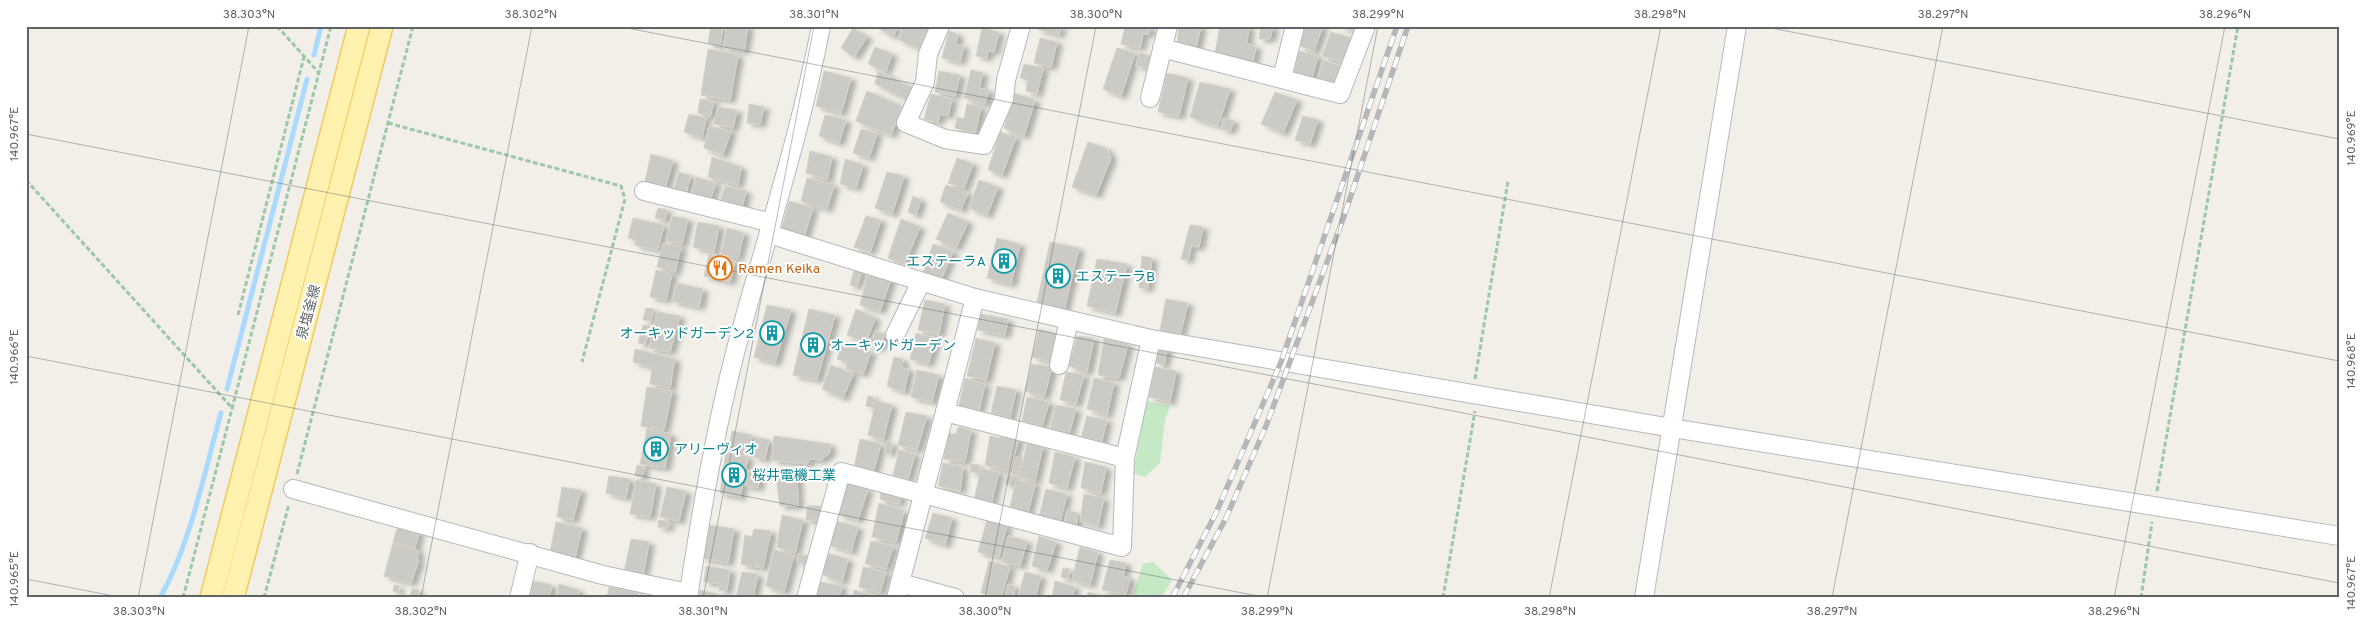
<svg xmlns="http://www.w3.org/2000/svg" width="2365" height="624" font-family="Overpass,'Noto Sans JP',sans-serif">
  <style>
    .green { fill: #c5e8c5 }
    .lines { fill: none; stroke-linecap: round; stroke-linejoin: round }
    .stream { stroke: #aadaff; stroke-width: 5 }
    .building { fill: #cccac5; stroke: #d6d1c6; filter: url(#shadow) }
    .minor-casing { stroke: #b5b8bc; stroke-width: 20 }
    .major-casing { stroke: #f2c960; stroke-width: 24 }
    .path { stroke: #9cc7a9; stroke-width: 3; stroke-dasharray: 5 2.5; stroke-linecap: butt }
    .minor { stroke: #fff; stroke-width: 18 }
    .major { stroke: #fff2af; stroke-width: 21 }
    .rail-casing { stroke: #b6b7b8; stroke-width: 5.5 }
    .rail { stroke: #fff; stroke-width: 4; stroke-dasharray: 11; stroke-linecap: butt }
    .ticks { fill: none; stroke: #5f6368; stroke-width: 1; stroke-opacity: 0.45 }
    .labels { text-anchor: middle; stroke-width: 4; stroke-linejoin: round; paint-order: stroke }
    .culture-label { font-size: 14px; fill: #0d838f; stroke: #fff; text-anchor: start }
    .food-label { font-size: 14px; fill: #c56008; stroke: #fff; text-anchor: start }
    .street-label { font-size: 14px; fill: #5f6368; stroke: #fff }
    .neatline { fill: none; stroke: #5f6368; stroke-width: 2 }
    .ticks-label { font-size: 12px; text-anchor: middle; fill: #5f6368 }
  </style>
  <defs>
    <filter id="shadow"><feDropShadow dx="5.5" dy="3" stdDeviation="2.5" flood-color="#0004"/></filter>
  </defs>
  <rect width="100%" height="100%" fill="#f1efe8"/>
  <g class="green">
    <path d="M1147,401L1170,406L1165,420L1160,463L1145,477L1133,473Z"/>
    <path d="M1153,562L1172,580L1161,598H1132L1143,564Z"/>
  </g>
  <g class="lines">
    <g class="stream">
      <path d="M314,55L321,26"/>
      <path d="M227,389L307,79"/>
      <path d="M160,598C191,543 204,473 221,413"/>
    </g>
  </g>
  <g class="building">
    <path d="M711,26H723L720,46L708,43Z"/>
    <path d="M727,26H748L744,51L723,47Z"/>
    <path d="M875,26H898L893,37Z"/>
    <path d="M903,26H929L919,49L898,39Z"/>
    <path d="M1037,26H1061L1059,35L1037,29Z"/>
    <path d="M1125,26H1150L1149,34H1143L1140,48L1121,44Z"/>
    <path d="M1179,26H1201L1196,48L1177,44Z"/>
    <path d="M1220,26H1249L1247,43L1256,47L1253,62L1215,53Z"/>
    <path d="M1261,26H1273L1270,39H1259Z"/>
    <path d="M1304,26H1323L1314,51L1300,46Z"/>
    <path d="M1338,26H1356L1354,31Z"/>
    <path d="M853,28L867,37L854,57L841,48Z"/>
    <path d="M982,28L999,32L994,52L988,51L987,58L976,56Z"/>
    <path d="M949,31L958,34L956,44L964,46L960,62L942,58Z"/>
    <path d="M1331,32L1351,38L1343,62L1322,56Z"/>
    <path d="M1040,38L1057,42L1051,67L1034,63Z"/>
    <path d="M875,47L892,54L886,71L868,64Z"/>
    <path d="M1117,48L1135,53L1121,96L1103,89Z"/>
    <path d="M708,49L738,55L730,100L701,95Z"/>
    <path d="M1299,51L1318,56L1311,81L1294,74Z"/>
    <path d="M1139,53L1152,56L1149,68L1136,66Z"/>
    <path d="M1323,60L1340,66L1333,86L1317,81Z"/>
    <path d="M1024,64L1043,68L1037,94L1026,91L1028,80L1020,78Z"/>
    <path d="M971,70L983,73L979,88L989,90L985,104L964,98Z"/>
    <path d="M824,71L851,78L841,113L816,106Z"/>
    <path d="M878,71L913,88L908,100L875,84Z"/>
    <path d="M939,71L960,75L955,96L935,92Z"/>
    <path d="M1167,73L1188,78L1179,116L1158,112Z"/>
    <path d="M1200,82L1230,89L1218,126L1190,117Z"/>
    <path d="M867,91L902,106L891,135L856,121Z"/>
    <path d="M1275,92L1297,100L1283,133L1261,124Z"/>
    <path d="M1014,93L1035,100L1024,136L1004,128Z"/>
    <path d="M931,94L952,99L948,116L940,114L938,122L924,119Z"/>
    <path d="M700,99L714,101L710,117L698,113Z"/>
    <path d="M749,104L764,107L760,124L747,123Z"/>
    <path d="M967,104L981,107L975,133L955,128L957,117L964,119Z"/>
    <path d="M718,107L737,110L733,128L714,124Z"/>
    <path d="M689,114L706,118L702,138L684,132Z"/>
    <path d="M825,115L846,120L839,143L819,136Z"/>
    <path d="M1303,116L1318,120L1310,144L1295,140Z"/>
    <path d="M1223,118L1234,121L1230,131L1221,129Z"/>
    <path d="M709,126L731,131L723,155L704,148Z"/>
    <path d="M861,129L877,133L869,158L853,153Z"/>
    <path d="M1000,132L1016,137L1002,175L988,170Z"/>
    <path d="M1088,142L1107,149L1111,158L1096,195L1072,187Z"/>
    <path d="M810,151L832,157L827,180L806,173Z"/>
    <path d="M651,154L673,161L664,192L644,186Z"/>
    <path d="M712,157L741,167L738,185L708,177Z"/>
    <path d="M957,158L973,164L964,188L948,183Z"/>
    <path d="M845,159L863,165L856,188L840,184Z"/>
    <path d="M679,172L691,176L686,193L674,190Z"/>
    <path d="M887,172L904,176L892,214L875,208Z"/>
    <path d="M696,177L716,183L709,204L690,198Z"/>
    <path d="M807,178L834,185L827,209L801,201Z"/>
    <path d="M979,180L998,187L987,215L969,208Z"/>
    <path d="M946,185L968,193L961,210L940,202Z"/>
    <path d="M725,186L746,191L741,212L718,208Z"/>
    <path d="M913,196L921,200L916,215L908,212Z"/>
    <path d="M789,201L813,208L804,237L781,231Z"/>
    <path d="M658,208L667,210L665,220L655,218Z"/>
    <path d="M948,213L968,222L956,248L936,239Z"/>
    <path d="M672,216L688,219L682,244L666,241Z"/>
    <path d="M866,216L881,220L870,252L854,247Z"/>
    <path d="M633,218L664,225L658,250L635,245L636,240L628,238Z"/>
    <path d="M901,219L920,227L904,265L888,258Z"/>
    <path d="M698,222L719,226L714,252L693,247Z"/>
    <path d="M1190,225L1203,227L1199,247L1191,246L1188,260L1181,259Z"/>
    <path d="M727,228L744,233L738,258L721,254Z"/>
    <path d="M997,238L1020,244L1011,284L987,278Z"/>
    <path d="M1050,242L1079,248L1064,310L1037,303Z"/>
    <path d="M663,243L681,247L675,272L657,267Z"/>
    <path d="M933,244L953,251L941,280L923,273Z"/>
    <path d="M709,254L735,261L730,282L704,276Z"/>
    <path d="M1142,256L1152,258L1148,288H1139Z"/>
    <path d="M1097,259L1127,264L1115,313L1087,306Z"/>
    <path d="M855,268L862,270L856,287L850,285Z"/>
    <path d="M656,270L672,274L666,300L650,297Z"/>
    <path d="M868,273L891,279L880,311L860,305Z"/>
    <path d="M677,283L703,289L699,307L672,301Z"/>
    <path d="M1166,299L1188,303L1180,335L1160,330Z"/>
    <path d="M925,300L945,304L939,334L918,330Z"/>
    <path d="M767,305L791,310L775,363L754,357Z"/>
    <path d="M646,308L654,309L651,321L643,320Z"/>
    <path d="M809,309L835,315L817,380L793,375Z"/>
    <path d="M856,309L875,318L866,343L847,335Z"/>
    <path d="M657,312L680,316L670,352L649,348Z"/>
    <path d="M980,314L1008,319L1005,335L978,330Z"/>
    <path d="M643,325L650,326L645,344L638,343Z"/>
    <path d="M1039,329L1058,335L1051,362L1032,357Z"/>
    <path d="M875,331L885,334L879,349L869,345Z"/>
    <path d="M916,333L936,339L928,364L910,359Z"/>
    <path d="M1077,336L1094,338L1087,372L1069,366Z"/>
    <path d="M976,338L995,343L986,380L967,376Z"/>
    <path d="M1104,339L1128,344L1119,378L1098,375Z"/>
    <path d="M844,342L871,352L863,374L846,369L847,363L837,359Z"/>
    <path d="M1160,346L1167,348L1164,365L1156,363Z"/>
    <path d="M635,349L675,359L670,388L650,384L652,367L633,362Z"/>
    <path d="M894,357L903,359L902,368L909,369L904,392L887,386Z"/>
    <path d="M1032,364L1052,367L1044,397L1025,391Z"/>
    <path d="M831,365L853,374L843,398L822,389Z"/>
    <path d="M1155,367L1176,371L1170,402L1149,397Z"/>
    <path d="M917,370L939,375L932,402L911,397Z"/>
    <path d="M1066,372L1084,375L1076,404L1060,400Z"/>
    <path d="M965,378L985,384L979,411L959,406Z"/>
    <path d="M1094,378L1114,383L1107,415L1087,409Z"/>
    <path d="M997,386L1016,390L1010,418L991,413Z"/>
    <path d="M647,387L672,391L664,430L641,426Z"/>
    <path d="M868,396L874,397L872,407L866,406Z"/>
    <path d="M1027,397L1049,402L1042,426L1022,421Z"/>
    <path d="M876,401L892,405L883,440L868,435Z"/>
    <path d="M1056,405L1076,409L1069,434L1050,429Z"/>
    <path d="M906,412L927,416L917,450L898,445Z"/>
    <path d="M1087,416L1107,420L1101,444L1081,438Z"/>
    <path d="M958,427L971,430L965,462L944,459L948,433L956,434Z"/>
    <path d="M647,429L671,434L665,468L640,464Z"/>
    <path d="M732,431L752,435L750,452L729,449Z"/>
    <path d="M1001,434L1019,438L1010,471L985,465L990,436L1000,438Z"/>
    <path d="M774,436L830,444V453L821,460L810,459L807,464L772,460Z"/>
    <path d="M756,437L769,440L765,459L753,457Z"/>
    <path d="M860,439L881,444L873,473L854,468Z"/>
    <path d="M886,442L892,443L890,454L884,452Z"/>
    <path d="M1027,443L1043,446L1035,481L1020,477Z"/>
    <path d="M899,450L915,454L908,479L893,475Z"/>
    <path d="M726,452L748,457L740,497L720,493Z"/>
    <path d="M1055,452L1075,457L1067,488L1049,483Z"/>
    <path d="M1016,457L1022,458L1018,475L1012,474Z"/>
    <path d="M1085,462L1106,467L1101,493L1081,488Z"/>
    <path d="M943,463L963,467L960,491L938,486Z"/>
    <path d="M970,464L979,465L978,473L971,472Z"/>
    <path d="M637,465L644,467L642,477L635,476Z"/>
    <path d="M797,469L798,506H780L775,470Z"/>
    <path d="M981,469L999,472L991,504L974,500Z"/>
    <path d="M748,470L761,471L758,488L745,486Z"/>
    <path d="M1007,474L1013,476L1010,485L1005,484Z"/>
    <path d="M609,476L630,479L626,498L606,493Z"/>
    <path d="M636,480L656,484L650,517L630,514Z"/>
    <path d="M1016,480L1035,484L1028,512L1010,507Z"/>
    <path d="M847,483L868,489L858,520L838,514Z"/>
    <path d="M562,487L581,490L573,520L557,517Z"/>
    <path d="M667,487L686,491L679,521L660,517Z"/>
    <path d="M1046,489L1067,494L1060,522L1039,517Z"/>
    <path d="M881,490L901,495L899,504L880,499Z"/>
    <path d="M1084,494L1104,498L1098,526L1080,521Z"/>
    <path d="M879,503L904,511L896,542L872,537Z"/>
    <path d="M807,506H820V520H806Z"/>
    <path d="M1067,510L1078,513L1076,527L1064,524Z"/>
    <path d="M933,513L952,518L945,545L925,538Z"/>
    <path d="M782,515L803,520L795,553L777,547Z"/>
    <path d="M659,520L669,522L668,528L658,527Z"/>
    <path d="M987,520L1007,525L999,557L978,552Z"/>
    <path d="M835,521L858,527L851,552L829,545Z"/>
    <path d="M556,522L582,528L574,562L549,557Z"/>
    <path d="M708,525L734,529L728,563L702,558Z"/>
    <path d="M398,526L419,532L415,548L393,542Z"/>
    <path d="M754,529L771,531L763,568L741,564L745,535L752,537Z"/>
    <path d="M1008,536L1027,541L1020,566L1002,562Z"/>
    <path d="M1039,536L1056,542L1047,570L1032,566Z"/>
    <path d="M631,539L649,542L643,576L624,572Z"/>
    <path d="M871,541L893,546L886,569L865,564Z"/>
    <path d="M393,543L419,551L417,559L419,560L411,583L384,576Z"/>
    <path d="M1080,547L1098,552L1090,585L1072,580Z"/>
    <path d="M774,550L794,555L784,592L766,586Z"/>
    <path d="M827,553L848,559L842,582L823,575Z"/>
    <path d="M798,554L808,556L806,564L797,562Z"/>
    <path d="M1110,560L1126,563L1123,576L1130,578L1126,594L1102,590Z"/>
    <path d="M989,561L1010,567L1001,598L981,593Z"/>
    <path d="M706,566L730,570L727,590L719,591L720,583L704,582Z"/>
    <path d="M863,567L886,572L880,593L859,587Z"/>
    <path d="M1063,568L1070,569L1069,579L1061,577Z"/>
    <path d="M742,572L758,574L753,598H736Z"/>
    <path d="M1025,572L1041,576L1035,598H1018Z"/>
    <path d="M533,581L552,585L549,598H530Z"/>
    <path d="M1055,581L1075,587L1072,598H1052Z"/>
    <path d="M820,582L842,586L839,598H816Z"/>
    <path d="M559,584L579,590L578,598H556Z"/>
    <path d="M1008,584L1015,586L1013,598H1005Z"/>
    <path d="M394,585L399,586L398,593L393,591Z"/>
    <path d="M609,587L639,593L638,598H607Z"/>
    <path d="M412,589L419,590L417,598L410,596Z"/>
    <path d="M700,590L717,594L716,598H699Z"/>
    <path d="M854,590L875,596V598H852Z"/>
    <path d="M1088,592L1106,597V598H1087Z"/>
  </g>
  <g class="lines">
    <g class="minor-casing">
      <g id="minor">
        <path d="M940,26L928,54L925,82L906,123L945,139L984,145L1004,99L1006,80L1021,26"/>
        <path d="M1162,48L1340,94L1366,26"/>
        <path d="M1282,78L1295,26"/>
        <path d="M1150,98L1168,26"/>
        <path d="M644,191L772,223"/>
        <path d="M769,234L975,298L1151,339L1672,428L2339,536"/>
        <path d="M895,335L921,282"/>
        <path d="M1059,365L1069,320"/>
        <path d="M945,412L1125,458"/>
        <path d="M293,489L603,575L688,593"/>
        <path d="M900,583L955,598"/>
        <path d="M519,598L530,553"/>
        <path d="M688,598C701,514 715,430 736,349C765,241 800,136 821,26"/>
        <path d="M806,598L841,472L1122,547L1125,458L1151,339"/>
        <path d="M896,598L975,298"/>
        <path d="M1644,598L1737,26"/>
      </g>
    </g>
    <g class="major-casing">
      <g id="major">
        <path d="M211,598L359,26"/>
        <path d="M233,598L382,26"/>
      </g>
    </g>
    <g class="path">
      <path d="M277,26L319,73"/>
      <path d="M388,123L621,186L625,199L582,362"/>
      <path d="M26,180L233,409"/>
      <path d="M238,315L304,57"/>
      <path d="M1475,379L1508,181"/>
      <path d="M297,474L413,26"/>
      <path d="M2157,491L2238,26"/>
      <path d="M183,598L331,26"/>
      <path d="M264,598L289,504"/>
      <path d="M1443,598L1475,411"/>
      <path d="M2141,598L2152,522"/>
    </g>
    <use href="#minor" class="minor"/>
    <use href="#major" class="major"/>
    <g class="rail-casing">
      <g id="rail">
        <path d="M1172,598L1216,513L1281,362L1397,26"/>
        <path d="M1183,598L1226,518L1266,426L1343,219L1408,26"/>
      </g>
    </g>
    <use href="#rail" class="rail"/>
  </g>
  <path class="ticks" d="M617,26L2339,361M1761,26L2339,139M26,134L2339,583M26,356L1268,598M26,579L124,598M138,598L249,26M421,598L532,26M703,598L814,26M985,598L1096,26M1267,598L1378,26M1549,598L1661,26M1832,598L1943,26M2114,598L2225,26"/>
  <defs>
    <g id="building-ring" transform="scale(1.25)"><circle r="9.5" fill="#fff" stroke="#0f9aa8" stroke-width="1.5"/><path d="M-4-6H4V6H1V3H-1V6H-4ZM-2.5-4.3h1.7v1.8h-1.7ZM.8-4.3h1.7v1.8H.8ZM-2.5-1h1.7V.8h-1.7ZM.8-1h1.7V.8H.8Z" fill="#0f9aa8"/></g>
    <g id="restaurant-ring" transform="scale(1.25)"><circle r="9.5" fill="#fff" stroke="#e8710a" stroke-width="1.5"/><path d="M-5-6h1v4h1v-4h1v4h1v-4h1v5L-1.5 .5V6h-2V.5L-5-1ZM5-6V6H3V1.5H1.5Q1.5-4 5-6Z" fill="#e8710a"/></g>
  </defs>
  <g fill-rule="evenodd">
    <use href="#building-ring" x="1004" y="261"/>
    <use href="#restaurant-ring" x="720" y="268"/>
    <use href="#building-ring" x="1058" y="276"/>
    <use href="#building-ring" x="772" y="333"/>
    <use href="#building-ring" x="813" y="345"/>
    <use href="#building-ring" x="656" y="449"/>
    <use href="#building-ring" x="734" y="475"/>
  </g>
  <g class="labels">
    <g class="culture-label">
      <text x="986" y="266" text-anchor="end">エステーラA</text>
      <text x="1076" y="281">エステーラB</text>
      <text x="754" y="338" text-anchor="end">オーキッドガーデン2</text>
      <text x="830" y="350">オーキッドガーデン</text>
      <text x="674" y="454">アリーヴィオ</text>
      <text x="752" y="480">桜井電機工業</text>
    </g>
    <g class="food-label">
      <text x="738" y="273">Ramen Keika</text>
    </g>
    <g class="street-label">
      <text transform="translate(308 312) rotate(-75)" y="5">泉塩釜線</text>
    </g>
  </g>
  <rect width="2365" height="624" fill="none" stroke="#ffffff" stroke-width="55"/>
  <rect x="28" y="28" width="2310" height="568" class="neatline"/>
  <g class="ticks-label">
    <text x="249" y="18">38.303°N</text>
    <text x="531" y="18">38.302°N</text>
    <text x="814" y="18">38.301°N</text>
    <text x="1096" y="18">38.300°N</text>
    <text x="1378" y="18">38.299°N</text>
    <text x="1660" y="18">38.298°N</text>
    <text x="1943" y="18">38.297°N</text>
    <text x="2225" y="18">38.296°N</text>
    <text transform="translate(14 134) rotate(-90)" y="4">140.967°E</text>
    <text transform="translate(2351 138) rotate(-90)" y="4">140.969°E</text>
    <text transform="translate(14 357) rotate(-90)" y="4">140.966°E</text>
    <text transform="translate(2351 361) rotate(-90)" y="4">140.968°E</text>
    <text transform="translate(14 579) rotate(-90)" y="4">140.965°E</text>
    <text transform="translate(2351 583) rotate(-90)" y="4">140.967°E</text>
    <text x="139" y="615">38.303°N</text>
    <text x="421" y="615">38.302°N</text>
    <text x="703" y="615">38.301°N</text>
    <text x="985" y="615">38.300°N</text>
    <text x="1267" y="615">38.299°N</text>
    <text x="1550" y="615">38.298°N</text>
    <text x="1832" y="615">38.297°N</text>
    <text x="2114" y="615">38.296°N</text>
  </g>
</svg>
